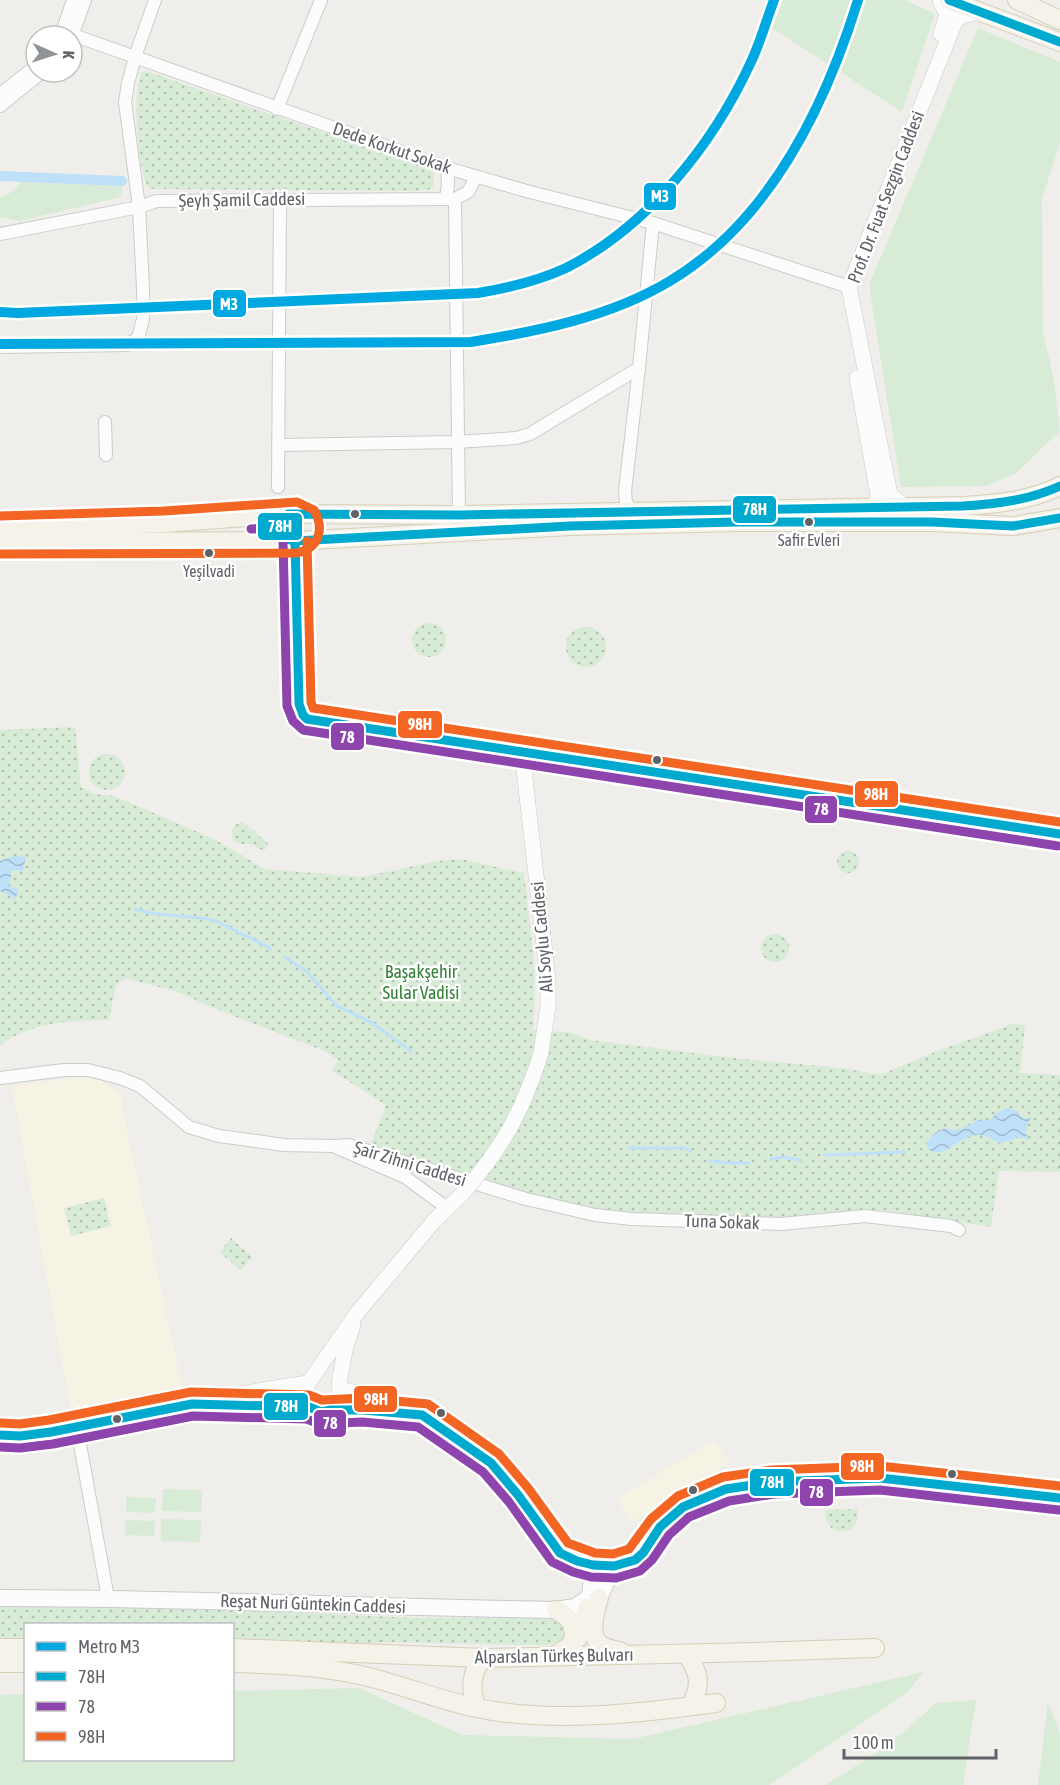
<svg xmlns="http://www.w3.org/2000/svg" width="1060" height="1785" font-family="'Asap Condensed',sans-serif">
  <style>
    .commercial { fill: #f7f3e4 }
    .green { fill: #d8ebd6 }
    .park { fill: url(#park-dots) }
    .water { fill: url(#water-waves) }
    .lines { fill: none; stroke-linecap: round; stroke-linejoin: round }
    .stream { stroke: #bfe0f9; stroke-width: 3 }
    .canal { stroke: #bfe0f9; stroke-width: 10 }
    .minor-casing { stroke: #cbcccc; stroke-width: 14 }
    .tertiary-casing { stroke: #cbcccc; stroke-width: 16 }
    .secondary-casing { stroke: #cacacb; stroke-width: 18 }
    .primary-casing { stroke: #d7ceb8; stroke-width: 20 }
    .minor { stroke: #fdfcfc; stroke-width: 12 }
    .tertiary { stroke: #fdfcfc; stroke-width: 15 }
    .secondary { stroke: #fdfcfc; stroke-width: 16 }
    .primary { stroke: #f4f2e9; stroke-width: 18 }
    .tertiary-bridge-casing { stroke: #cbcccc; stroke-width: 16; stroke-linecap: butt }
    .tertiary-bridge { stroke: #fdfcfc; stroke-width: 15 }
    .bus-1-casing { stroke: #fff; stroke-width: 14 }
    .bus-2-casing { stroke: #fff; stroke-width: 14 }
    .bus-3-casing { stroke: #fff; stroke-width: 14 }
    .bus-1 { stroke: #00a9ce; stroke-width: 9 }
    .bus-2 { stroke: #8e44ad; stroke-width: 9 }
    .bus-3 { stroke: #f26522; stroke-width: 9 }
    .metro-1-casing { stroke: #fff; stroke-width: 15 }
    .metro-1 { stroke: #00a8e1; stroke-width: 10 }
    .bus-dot { fill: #5f6368; stroke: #fff; stroke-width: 2 }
    .labels { text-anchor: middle; stroke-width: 5; stroke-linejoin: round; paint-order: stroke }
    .bus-label { font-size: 16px; fill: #5f6368; stroke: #fff }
    .street-label { font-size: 18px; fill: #5f6368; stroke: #fff }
    .park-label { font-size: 18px; fill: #348238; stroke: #fff }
    .line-badge { stroke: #fff; stroke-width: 2 }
    .badge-label { font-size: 16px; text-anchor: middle; font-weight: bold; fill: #fff }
  </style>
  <defs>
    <pattern id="park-dots" width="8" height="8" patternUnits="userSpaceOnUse" patternTransform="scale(1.5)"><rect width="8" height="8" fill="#d8ebd6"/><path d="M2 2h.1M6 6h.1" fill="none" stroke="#b2c2b1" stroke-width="1.8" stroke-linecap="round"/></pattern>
    <pattern id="water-waves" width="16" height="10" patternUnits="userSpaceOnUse" patternTransform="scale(1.5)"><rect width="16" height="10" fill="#bfe0f9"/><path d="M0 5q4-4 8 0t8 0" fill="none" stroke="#9eb9cd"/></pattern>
  </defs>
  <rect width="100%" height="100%" fill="#efeeea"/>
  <g class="commercial">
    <path d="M93,1075L120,1093L125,1122L185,1400L73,1422L12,1086Z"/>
    <path d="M715,1440L729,1463L632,1522L619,1502L626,1493Z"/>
  </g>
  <g class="green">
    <path d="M783,0H905L935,14L902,112L772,28Z"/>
    <path d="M978,28L1060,62V142L1042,199L1043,334L1053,375L1060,431L1015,474L986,486L901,487L869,285Z"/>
    <path d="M22,182L122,186L121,197L20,221L0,217V197L10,193Z"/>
    <path d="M163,1489L202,1490L201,1512L162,1511Z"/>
    <path d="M126,1497L156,1498L155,1513L126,1512Z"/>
    <path d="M161,1519L201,1520L200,1542L161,1541Z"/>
    <path d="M125,1520L155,1521L154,1536L125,1535Z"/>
    <path d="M923,1672L908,1692L769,1785H0V1695L25,1694L26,1760H232L233,1691L359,1688L462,1735L633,1739Z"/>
    <path d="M976,1700L963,1785H826L881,1750L906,1730L936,1703Z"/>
    <path d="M1048,1702L1060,1734V1785H1038Z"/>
  </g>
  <g class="park">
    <path d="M146,71L431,170L434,173L433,187L428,190L415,191L150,189C139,180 135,112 137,96C137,89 140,81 141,73Z"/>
    <circle cx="429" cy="640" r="17"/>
    <circle cx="586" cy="647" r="20"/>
    <path d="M75,727L81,787L95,794L114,796L214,839L265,869L363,877L437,861L461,859L524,873L534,960L535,993L533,1030L568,1032L590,1040L741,1059L842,1068L880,1075L927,1055L1012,1024L1025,1025L1020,1073L1060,1075V1172L999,1171L991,1227L882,1210H859L780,1218L626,1214L560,1203L370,1146L386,1105L331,1070L339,1060L322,1050L213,1008L181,993L126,978L116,985L109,1020C74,1020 28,1022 0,1046V730Z"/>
    <circle cx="107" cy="772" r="18"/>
    <path d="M243,822C247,824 264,840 268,844L265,850C258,850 258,847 252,845C245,842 240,846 233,841L232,830L236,824Z"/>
    <circle cx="848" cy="862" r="11"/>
    <circle cx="775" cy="948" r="14"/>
    <path d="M104,1198L111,1226L71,1236L64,1208Z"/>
    <path d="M231,1238L252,1257L241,1271L220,1252Z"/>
    <path d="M857,1509C864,1535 825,1543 825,1510Z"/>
    <path d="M0,1607H167L417,1618L543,1617L560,1620L568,1631L564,1640L547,1645H518L388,1642L341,1645L233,1641L232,1624H26L25,1641L0,1642Z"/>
  </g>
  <g class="water">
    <path d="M14,856L26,857L23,871L12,870L9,886L18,889L16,899L0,891V861Z"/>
    <path d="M1007,1108L1015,1110L1023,1118H1031C1025,1126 1024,1131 1029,1140L1017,1137L1013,1140L998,1143C965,1117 950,1165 928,1149L926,1144C932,1135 936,1131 946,1128C962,1134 967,1124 980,1120C983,1119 987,1120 990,1120L997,1113Z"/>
  </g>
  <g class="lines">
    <g class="stream">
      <path d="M135,909L149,913L201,918L216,921L270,948"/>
      <path d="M285,957L306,971L337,1006L372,1023L411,1051"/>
      <path d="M629,1148H685L691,1151"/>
      <path d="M824,1155L905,1152"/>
      <path d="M771,1159L781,1157L801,1160"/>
      <path d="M710,1161L729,1163H749"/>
    </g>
    <path class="canal" d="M0,176L122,181"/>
    <g class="minor-casing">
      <g id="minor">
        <path d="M62,31L447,168L530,192L653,223L639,368L530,434L516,438L457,442L278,445"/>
        <path d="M61,36L73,0"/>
        <path d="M72,36L85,0"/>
        <path d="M0,94L36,66"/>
        <path d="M0,106L42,72"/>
        <path d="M277,109L321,0"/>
        <path d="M446,199L448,184L447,168"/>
        <path d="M455,199L459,515"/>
        <path d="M653,223L849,287"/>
        <path d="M0,234L139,207L157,201L455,199L468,192L476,177"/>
        <path d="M0,347L127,345L138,338L143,319V288L139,207L125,102L128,83L135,57L155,0"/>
        <path d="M105,422L106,455"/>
        <path d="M278,487L280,199"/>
        <path d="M632,511L626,502L625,491L639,368"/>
        <path d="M0,1078L64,1070H88L120,1078L140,1086L189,1127L219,1136L256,1141L284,1145L333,1146L405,1177L447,1208"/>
        <path d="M333,1146L349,1145L526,1199L595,1215L632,1219L781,1224L865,1216L951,1226L959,1230"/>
        <path d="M77,1428L108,1598"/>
      </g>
    </g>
    <g class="tertiary-casing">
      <g id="tertiary">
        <path d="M940,0L947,15L941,34"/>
        <path d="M857,378L878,495L877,501L872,506"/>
        <path d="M903,505L890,495L849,287L955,22L961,16L980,12"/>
        <path d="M295,541L299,704L303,715L307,719L1060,834"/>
        <path d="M522,752L548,980V1006L541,1053"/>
        <path d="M341,1390L367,1394L409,1408L422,1415L491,1463L518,1495L560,1553L577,1561L593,1565L614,1566L635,1560L643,1553L660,1527L683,1507L726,1489L773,1482L880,1478L1060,1498"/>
        <path d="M341,1398L339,1384L345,1350L353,1325"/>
        <path d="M219,1405L309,1407L321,1412L331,1410L404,1413"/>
        <path d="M309,1407L304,1394L305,1388L357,1313L434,1221L463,1193"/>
        <path d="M0,1435C48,1437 94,1423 141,1414C196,1402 252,1391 308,1383"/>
      </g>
    </g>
    <g class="secondary-casing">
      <g id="secondary">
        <path d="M0,1598C185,1598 370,1607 556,1610L575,1607L590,1597L593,1565"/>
        <path d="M599,1598L614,1566"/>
      </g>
    </g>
    <g class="primary-casing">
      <g id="primary">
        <path d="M949,0L1060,42"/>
        <path d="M1017,0L1060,20"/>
        <path d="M0,528L165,523L288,514L459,515L963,506C997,504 1029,501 1060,486"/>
        <path d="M0,542L295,541L570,526L737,522H932L1013,526L1060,518"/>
        <path d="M599,1598C595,1612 587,1636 602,1646C608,1649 616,1650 622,1652"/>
        <path d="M556,1610C571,1617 577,1628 572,1644"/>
        <path d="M0,1648H26"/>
        <path d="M232,1648L484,1658L755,1652L875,1648"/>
        <path d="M686,1654C700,1672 702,1687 690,1706"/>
        <path d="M554,1656C580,1641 581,1637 587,1608"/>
        <path d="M0,1663H26"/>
        <path d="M232,1663C275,1664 318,1666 360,1675C405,1685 447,1704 493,1711C567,1722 642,1713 716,1703"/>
        <path d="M477,1708C470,1690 470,1672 484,1658"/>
      </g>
    </g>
    <use href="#minor" class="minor"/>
    <use href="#tertiary" class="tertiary"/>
    <use href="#secondary" class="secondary"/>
    <use href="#primary" class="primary"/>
    <g class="tertiary-bridge-casing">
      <path id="tertiary-bridge" d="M463,1193C504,1145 522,1113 541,1053"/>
    </g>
    <use href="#tertiary-bridge" class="tertiary-bridge"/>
    <g class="bus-1-casing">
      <g id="bus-1">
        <path d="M949,0L1060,42"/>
        <path d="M1060,486C1029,500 997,504 963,506L459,515L288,514L280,526C281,536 286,540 295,541L570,526L737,522H932L1013,526L1060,518"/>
        <path d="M295,541L299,704L303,715L307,719L1060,834"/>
        <path d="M0,1435L20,1436L51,1432L192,1404L309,1407L321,1412L331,1410H363L422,1415L491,1463L518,1495L560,1553L577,1561L593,1565L614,1566L635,1560L643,1553L660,1527L683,1507L726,1489L773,1482L880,1478L1060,1498"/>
      </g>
    </g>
    <g class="bus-2-casing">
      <g id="bus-2">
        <path d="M295,526L296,529H251Z"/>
        <path d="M283,541L287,706L293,721L303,730L1058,846"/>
        <path d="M0,1447L20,1448L53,1444L193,1416L306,1419L320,1424L362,1422L418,1427L483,1472L509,1502L552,1562L573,1572L591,1577L616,1578L640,1571L652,1560L669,1535L689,1517L729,1501L774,1494L880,1490L1059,1510"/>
      </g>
    </g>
    <g class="bus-3-casing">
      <g id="bus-3">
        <path d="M0,516L164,511L297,502L314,510C325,529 319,549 296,553L0,554"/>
        <path d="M307,541L311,702L313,708L1060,822"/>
        <path d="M1,1423L20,1424L49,1420L191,1392L309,1395L322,1400L364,1398L428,1404L499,1454L528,1488L568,1543L595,1553L613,1554L629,1549L651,1519L678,1496L723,1477L771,1470L880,1466L1060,1486"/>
      </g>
    </g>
    <use href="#bus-1" class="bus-1"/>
    <use href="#bus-2" class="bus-2"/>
    <use href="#bus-3" class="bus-3"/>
    <g class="metro-1-casing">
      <g id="metro-1">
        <path d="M0,312L18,313L478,293C508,288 538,281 566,268C647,227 712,146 750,64C760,44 766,21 774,0"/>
        <path d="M0,344L471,342C539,331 610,317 670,281C770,221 825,107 858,0"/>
      </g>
    </g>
    <use href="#metro-1" class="metro-1"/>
  </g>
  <g class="bus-dot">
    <circle cx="355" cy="514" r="5"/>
    <circle cx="809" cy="522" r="5"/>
    <circle cx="209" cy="553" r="5"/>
    <circle cx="657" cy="760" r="5"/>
    <circle cx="441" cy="1413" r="5"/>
    <circle cx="117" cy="1419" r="5"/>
    <circle cx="952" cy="1474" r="5"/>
    <circle cx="693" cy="1490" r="5"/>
  </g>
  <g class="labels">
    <g class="bus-label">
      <text x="809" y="546">Safir Evleri</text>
      <text x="209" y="577">Yeşilvadi</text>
    </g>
    <g class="street-label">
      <text transform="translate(392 148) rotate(19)" y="6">Dede Korkut Sokak</text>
      <text transform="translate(886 197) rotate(-69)" y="6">Prof. Dr. Fuat Sezgin Caddesi</text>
      <text transform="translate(242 200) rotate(-1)" y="6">Şeyh Şamil Caddesi</text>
      <text transform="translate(542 937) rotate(-95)" y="6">Ali Soylu Caddesi</text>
      <text transform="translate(410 1164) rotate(17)" y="6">Şair Zihni Caddesi</text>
      <text transform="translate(722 1222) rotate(2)" y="6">Tuna Sokak</text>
      <text transform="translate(313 1604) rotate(2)" y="6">Reşat Nuri Güntekin Caddesi</text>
      <text transform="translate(554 1656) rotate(-1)" y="6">Alparslan Türkeş Bulvarı</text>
    </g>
    <g class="park-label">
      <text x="421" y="978">Başakşehir<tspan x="421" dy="21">Sular Vadisi</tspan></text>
    </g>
  </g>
  <g class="line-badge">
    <rect x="643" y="182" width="34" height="29" rx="6" fill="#00a8e1"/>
    <rect x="212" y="289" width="35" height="29" rx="6" fill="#00a8e1"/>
    <rect x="732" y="495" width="45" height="29" rx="6" fill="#00a9ce"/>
    <rect x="257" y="512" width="46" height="29" rx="6" fill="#00a9ce"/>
    <rect x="397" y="710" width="46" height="29" rx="6" fill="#f26522"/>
    <rect x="330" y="722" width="35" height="29" rx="6" fill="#8e44ad"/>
    <rect x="854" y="780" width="45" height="28" rx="6" fill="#f26522"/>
    <rect x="804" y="795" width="34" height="29" rx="6" fill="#8e44ad"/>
    <rect x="353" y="1385" width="45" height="28" rx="6" fill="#f26522"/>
    <rect x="263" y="1392" width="46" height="29" rx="6" fill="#00a9ce"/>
    <rect x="313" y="1409" width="34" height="29" rx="6" fill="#8e44ad"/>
    <rect x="840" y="1452" width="45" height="29" rx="6" fill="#f26522"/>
    <rect x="749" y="1468" width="46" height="29" rx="6" fill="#00a9ce"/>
    <rect x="799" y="1478" width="35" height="29" rx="6" fill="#8e44ad"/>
  </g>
  <g class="badge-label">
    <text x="660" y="202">M3</text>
    <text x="229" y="310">M3</text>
    <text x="755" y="515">78H</text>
    <text x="280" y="532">78H</text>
    <text x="420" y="730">98H</text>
    <text x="347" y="743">78</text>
    <text x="876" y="800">98H</text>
    <text x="821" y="815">78</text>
    <text x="376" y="1405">98H</text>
    <text x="286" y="1412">78H</text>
    <text x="330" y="1429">78</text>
    <text x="862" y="1472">98H</text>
    <text x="772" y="1488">78H</text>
    <text x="816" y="1498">78</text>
  </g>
  <rect x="24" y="1623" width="210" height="138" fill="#ffffff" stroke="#bfc1c3" stroke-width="1.5"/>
  <rect x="36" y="1642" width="30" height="9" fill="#00a8e1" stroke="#bfc1c3" stroke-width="1.5"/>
  <text x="78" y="1653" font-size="18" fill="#5f6368">Metro M3</text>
  <rect x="36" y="1672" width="30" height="9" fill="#00a9ce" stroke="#bfc1c3" stroke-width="1.5"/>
  <text x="78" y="1683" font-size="18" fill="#5f6368">78H</text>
  <rect x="36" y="1702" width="30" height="9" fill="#8e44ad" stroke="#bfc1c3" stroke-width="1.5"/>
  <text x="78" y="1713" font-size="18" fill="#5f6368">78</text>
  <rect x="36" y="1732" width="30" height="9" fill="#f26522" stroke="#bfc1c3" stroke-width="1.5"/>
  <text x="78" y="1743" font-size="18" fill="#5f6368">98H</text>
  <g transform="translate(54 54) rotate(93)"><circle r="28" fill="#ffffff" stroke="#bfc1c3" stroke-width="1.5"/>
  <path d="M0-4.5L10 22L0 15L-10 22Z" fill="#919496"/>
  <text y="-9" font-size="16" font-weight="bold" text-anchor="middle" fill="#5f6368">K</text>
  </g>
  <path d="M844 1749v9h152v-9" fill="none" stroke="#5f6368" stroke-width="3"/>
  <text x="853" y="1749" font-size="18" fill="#5f6368" stroke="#ffffff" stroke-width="4.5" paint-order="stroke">100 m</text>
</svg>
